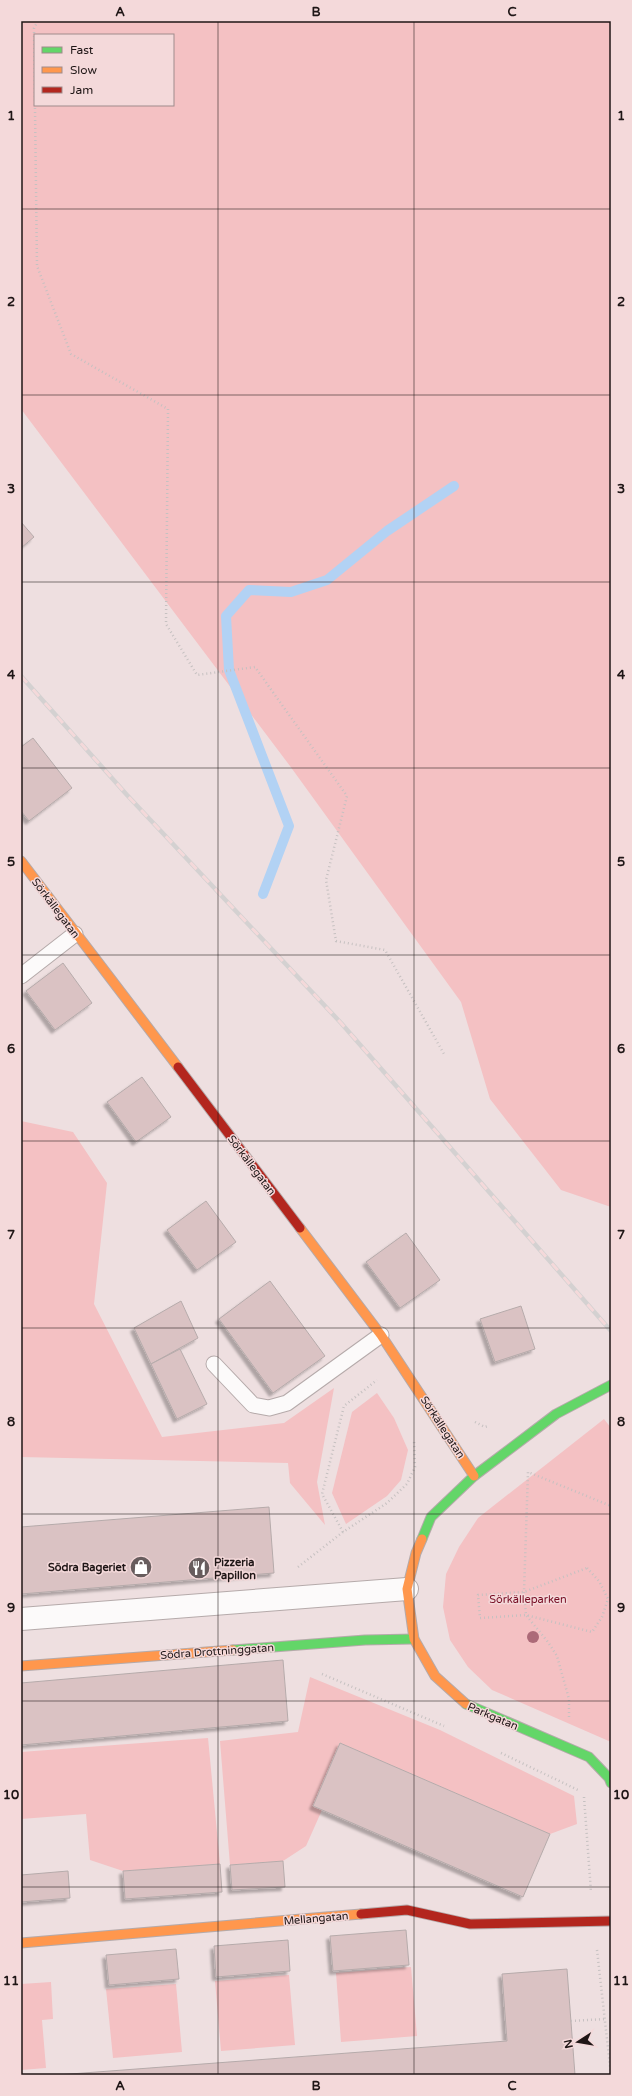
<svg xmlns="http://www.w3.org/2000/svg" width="632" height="2096" font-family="'Varela Round',sans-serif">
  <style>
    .green { fill: #f4c1c3; fill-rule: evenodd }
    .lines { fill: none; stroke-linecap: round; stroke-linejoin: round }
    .stream { stroke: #b2d2f4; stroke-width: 10 }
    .building { fill: #dac2c3; stroke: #b6abab; filter: url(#shadow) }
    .lane-casing { stroke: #b5aaaa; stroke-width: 17 }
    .street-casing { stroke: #b5aaaa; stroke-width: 24 }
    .fast-casing { stroke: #b5aaaa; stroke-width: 11 }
    .slow-casing { stroke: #b5aaaa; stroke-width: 11 }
    .jam-casing { stroke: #b5aaaa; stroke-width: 11 }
    .path { stroke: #c6c1c1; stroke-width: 2.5; stroke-dasharray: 1 3; stroke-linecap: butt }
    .lane { stroke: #fcfafa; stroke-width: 15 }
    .street { stroke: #fcfafa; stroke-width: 22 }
    .fast { stroke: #63d668; stroke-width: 9 }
    .slow { stroke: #ff974d; stroke-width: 9 }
    .jam { stroke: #b3261e; stroke-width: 9 }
    .rail-casing { stroke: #d4d1d1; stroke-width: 4.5 }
    .rail { stroke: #f4d9da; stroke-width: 3; stroke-dasharray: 9; stroke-linecap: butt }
    .tree { fill: #ac6a78 }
    .grid { fill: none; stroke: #1f1616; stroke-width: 1; stroke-opacity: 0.55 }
    .labels { text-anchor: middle; stroke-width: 3; stroke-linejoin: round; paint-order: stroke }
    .street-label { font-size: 11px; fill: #1f1616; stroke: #f4d9da }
    .poi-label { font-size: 11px; font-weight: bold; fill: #1f1616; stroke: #f4d9da; text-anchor: start }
    .park-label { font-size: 11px; fill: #760b22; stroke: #f4d9da }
    .neatline { fill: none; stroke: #1f1616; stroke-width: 1.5 }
    .grid-label { font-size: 13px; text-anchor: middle; font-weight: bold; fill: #1f1616 }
  </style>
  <defs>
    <filter id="shadow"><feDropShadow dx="-3.5" dy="3.5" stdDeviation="1" flood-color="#0004"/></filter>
  </defs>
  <rect width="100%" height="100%" fill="#eedfe0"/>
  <g class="green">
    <path d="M21,21H611V1207L561,1190L490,1099L461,1002L290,766L21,409ZM35,35H173V105H35Z"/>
    <path d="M21,1121L73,1132L107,1183L94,1304L162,1437L284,1423L334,1388L317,1482L325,1525L290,1483L288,1463L21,1457Z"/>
    <path d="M377,1393L394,1418L408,1450L401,1480L387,1496L346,1524L332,1493L352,1412Z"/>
    <path d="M604,1419L611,1428V1742L492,1690L468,1667L450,1640L443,1607L446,1574L459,1547L478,1518Z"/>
    <path d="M310,1677L440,1730L574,1796L577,1824L550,1834L340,1743L313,1806L322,1810L306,1846L283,1861L230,1865L220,1741L298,1732Z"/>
    <path d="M208,1738L220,1864L123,1871L90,1860L86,1814L21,1819V1752Z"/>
    <path d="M411,1967L417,2036L341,2042L336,1973Z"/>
    <path d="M289,1975L295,2045L221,2051L215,1981Z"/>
    <path d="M51,1982L53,2019L42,2020L46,2068L21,2070V1984Z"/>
    <path d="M176,1984L182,2052L113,2058L106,1989Z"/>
  </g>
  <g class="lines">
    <path class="stream" d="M263,894L289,826L229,670L226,616L249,590L291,592L327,580L387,531L454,486"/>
  </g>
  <g class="building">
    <path d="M21,522L34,537L21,548Z"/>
    <path d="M33,738L72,788L29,821L21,811V747Z"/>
    <path d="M63,963L92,1003L55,1030L26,991Z"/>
    <path d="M142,1077L171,1117L136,1142L107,1102Z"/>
    <path d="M206,1201L236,1242L197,1270L167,1230Z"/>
    <path d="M406,1233L440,1280L400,1308L366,1262Z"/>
    <path d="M270,1281L325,1356L273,1393L219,1319Z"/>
    <path d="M181,1301L198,1338L151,1364L134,1328Z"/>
    <path d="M521,1306L535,1349L495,1362L480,1319Z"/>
    <path d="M180,1349L207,1404L177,1419L151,1364Z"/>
    <path d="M269,1507L274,1573L21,1594V1527Z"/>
    <path d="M283,1660L288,1721L21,1745V1683Z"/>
    <path d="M340,1743L550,1834L523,1897L313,1806Z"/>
    <path d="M283,1861L285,1887L232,1890L230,1865Z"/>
    <path d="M220,1864L222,1892L125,1899L123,1871Z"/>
    <path d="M68,1871L70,1898L21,1902V1875Z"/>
    <path d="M406,1930L409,1965L333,1971L330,1936Z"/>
    <path d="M288,1940L290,1971L216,1977L214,1946Z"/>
    <path d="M176,1949L179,1979L109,1985L106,1955Z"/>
    <path d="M567,1969L575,2075H57L507,2041L502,1974Z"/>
  </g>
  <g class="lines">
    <g class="lane-casing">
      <g id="lane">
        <path d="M21,976L75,934"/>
        <path d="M214,1364L253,1405L269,1408L287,1403L381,1335"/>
      </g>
    </g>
    <g class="street-casing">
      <path id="street" d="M21,1619L407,1589"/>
    </g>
    <g class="fast-casing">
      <g id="fast">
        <path d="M422,1539L431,1517L474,1476L556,1414L611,1385"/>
        <path d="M233,1650L365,1640L414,1639"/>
        <path d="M466,1704L589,1757L609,1778L611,1783"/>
      </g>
    </g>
    <g class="slow-casing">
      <g id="slow">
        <path d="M21,861L178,1067"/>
        <path d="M300,1228L381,1335L474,1476"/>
        <path d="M422,1539L416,1553L407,1589L414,1639L435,1676L466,1704"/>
        <path d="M21,1666L233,1650"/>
        <path d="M21,1943L361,1914"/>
      </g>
    </g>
    <g class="jam-casing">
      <g id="jam">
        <path d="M178,1067L300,1228"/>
        <path d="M361,1914L407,1910L470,1924L611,1921"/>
      </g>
    </g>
    <g class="path">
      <path d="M38,21L34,28L37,266L71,354L168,409L166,624L197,675L255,667L347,796L326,880L336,941L385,950L444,1054"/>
      <path d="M475,1422L485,1427L488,1426"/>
      <path d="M343,1532L322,1494L344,1406L377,1380"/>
      <path d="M298,1567L343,1532L387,1503L407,1484L415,1467L414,1440"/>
      <path d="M587,1568L599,1581L608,1599L602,1617L592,1632L526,1615L480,1618L478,1595L524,1592Z"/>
      <path d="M322,1674L444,1726"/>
      <path d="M569,1717V1699L557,1656L548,1642L526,1615L524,1592L528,1472L611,1506"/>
      <path d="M501,1753L578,1790"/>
      <path d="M584,1797L591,1892"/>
      <path d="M597,1950L611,2075"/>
      <path d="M571,2021L606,2019"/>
    </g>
    <use href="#lane" class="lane"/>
    <use href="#street" class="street"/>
    <use href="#fast" class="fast"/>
    <use href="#slow" class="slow"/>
    <use href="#jam" class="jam"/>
    <g class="rail-casing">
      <path id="rail" d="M21,676L127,795L341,1023L611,1331"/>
    </g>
    <use href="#rail" class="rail"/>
  </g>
  <circle class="tree" cx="533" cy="1637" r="6"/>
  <path class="grid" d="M218,21V2075M414,21V2075M21,209H611M21,395H611M21,582H611M21,768H611M21,955H611M21,1141H611M21,1328H611M21,1514H611M21,1701H611M21,1887H611"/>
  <defs>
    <g id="shop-disc" transform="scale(1.15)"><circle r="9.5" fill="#675c5d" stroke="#f4d9da"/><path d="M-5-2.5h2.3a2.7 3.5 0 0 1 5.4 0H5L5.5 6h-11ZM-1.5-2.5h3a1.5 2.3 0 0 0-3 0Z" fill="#fff"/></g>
    <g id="restaurant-disc" transform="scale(1.15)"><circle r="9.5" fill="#675c5d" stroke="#f4d9da"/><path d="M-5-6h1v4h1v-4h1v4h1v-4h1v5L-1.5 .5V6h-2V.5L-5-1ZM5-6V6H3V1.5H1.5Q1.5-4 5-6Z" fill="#fff"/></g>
  </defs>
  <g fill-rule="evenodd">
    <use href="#shop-disc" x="141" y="1567"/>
    <use href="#restaurant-disc" x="199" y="1568"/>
  </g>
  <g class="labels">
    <g class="street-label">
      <text transform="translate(56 908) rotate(53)" y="4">Sörkällegatan</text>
      <text transform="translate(252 1165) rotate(53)" y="4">Sörkällegatan</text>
      <text transform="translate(443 1427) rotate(57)" y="4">Sörkällegatan</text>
      <text transform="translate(217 1651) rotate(-4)" y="4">Södra Drottninggatan</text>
      <text transform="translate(493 1716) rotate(23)" y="4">Parkgatan</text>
      <text transform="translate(316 1918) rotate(-5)" y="4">Mellangatan</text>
    </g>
    <g class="poi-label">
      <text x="214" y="1566">Pizzeria<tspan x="214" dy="13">Papillon</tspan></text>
      <text x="126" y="1571" text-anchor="end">Södra Bageriet</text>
    </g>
    <g class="park-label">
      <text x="528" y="1603">Sörkälleparken</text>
    </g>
  </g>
  <rect width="632" height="2096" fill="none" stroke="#f4d9da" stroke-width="44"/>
  <rect x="34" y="34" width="140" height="72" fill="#f4d9da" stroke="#9f8b8c"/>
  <rect x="42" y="47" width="20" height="6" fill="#63d668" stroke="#9f8b8c"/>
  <text x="70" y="54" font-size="12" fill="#1f1616">Fast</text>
  <rect x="42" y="67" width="20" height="6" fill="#ff974d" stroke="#9f8b8c"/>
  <text x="70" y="74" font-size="12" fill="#1f1616">Slow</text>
  <rect x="42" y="87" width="20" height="6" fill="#b3261e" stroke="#9f8b8c"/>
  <text x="70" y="94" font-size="12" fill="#1f1616">Jam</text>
  <g transform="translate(578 2042) rotate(258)" stroke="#f4d9da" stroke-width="3" paint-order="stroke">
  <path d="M0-3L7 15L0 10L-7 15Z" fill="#1f1616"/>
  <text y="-6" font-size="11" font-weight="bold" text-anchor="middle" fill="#1f1616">N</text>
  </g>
  <rect x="22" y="22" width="588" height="2052" class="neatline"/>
  <g class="grid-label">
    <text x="120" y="16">A</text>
    <text x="316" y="16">B</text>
    <text x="512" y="16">C</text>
    <text x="11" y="120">1</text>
    <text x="621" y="120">1</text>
    <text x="11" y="306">2</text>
    <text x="621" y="306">2</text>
    <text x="11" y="493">3</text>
    <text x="621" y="493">3</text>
    <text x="11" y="679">4</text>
    <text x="621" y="679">4</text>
    <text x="11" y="866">5</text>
    <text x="621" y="866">5</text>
    <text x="11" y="1053">6</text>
    <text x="621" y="1053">6</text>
    <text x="11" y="1239">7</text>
    <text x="621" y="1239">7</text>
    <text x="11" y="1426">8</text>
    <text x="621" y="1426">8</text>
    <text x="11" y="1612">9</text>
    <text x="621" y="1612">9</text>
    <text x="11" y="1799">10</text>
    <text x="621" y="1799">10</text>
    <text x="11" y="1985">11</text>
    <text x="621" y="1985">11</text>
    <text x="120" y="2090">A</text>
    <text x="316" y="2090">B</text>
    <text x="512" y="2090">C</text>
  </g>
</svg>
